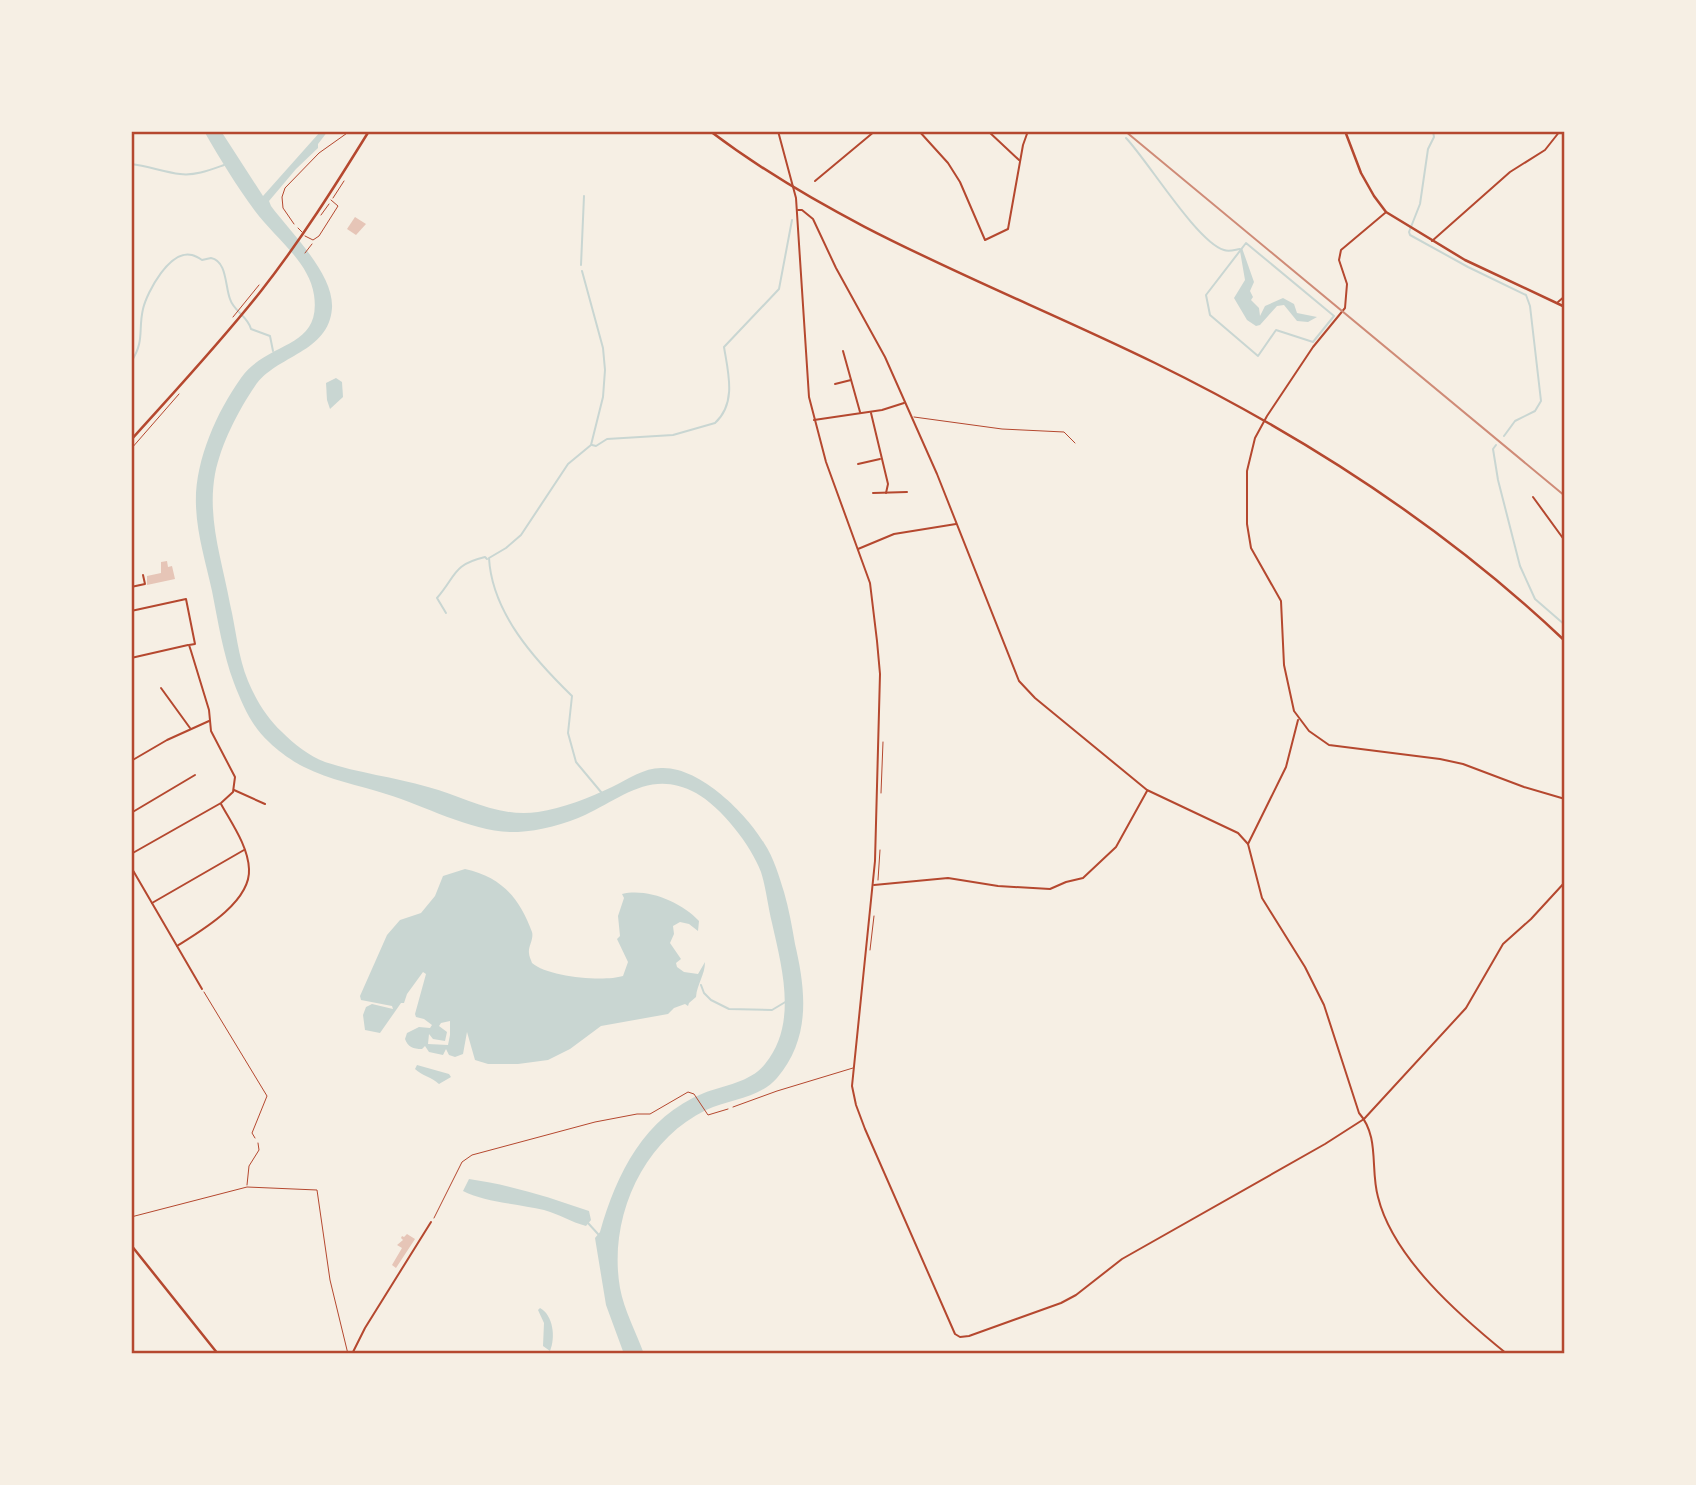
<svg xmlns="http://www.w3.org/2000/svg" width="1696" height="1485" font-family="Roboto,sans-serif">
  <style>
    .water { fill: #c9d6d2; fill-rule: evenodd }
    .lines { fill: none; stroke-linecap: round; stroke-linejoin: round }
    .stream { stroke: #c9d6d2; stroke-width: 2 }
    .building { fill: #e6c5b7 }
    .path { stroke: #b5482f; stroke-width: 1 }
    .service { stroke: #b5482f; stroke-width: 1 }
    .minor { stroke: #b5482f; stroke-width: 2 }
    .tertiary { stroke: #b5482f; stroke-width: 2.5 }
    .secondary { stroke: #b5482f; stroke-width: 2.5 }
    .primary { stroke: #b5482f; stroke-width: 2.5 }
    .rail { stroke: #cf8b77; stroke-width: 2 }
    .neatline { fill: none; stroke: #b5482f; stroke-width: 2.5 }
  </style>
  <rect width="100%" height="100%" fill="#f6efe4"/>
  <g class="water">
    <path d="M204,131H221L263,196L320,132L328,131L318,144V148L296,169L269,201L271,206C291,233 334,274 332,308C329,353 276,355 255,386C238,411 221,444 215,474C207,519 222,560 230,604C236,629 238,657 248,681C256,700 267,718 282,732C294,744 309,756 325,762C358,773 394,777 428,787C465,797 498,818 538,812C563,808 589,798 612,787C628,779 644,768 661,768C699,766 746,813 764,843C774,858 779,876 784,892C789,909 792,927 795,944C806,991 811,1038 777,1078C760,1098 730,1099 706,1110C642,1141 608,1219 620,1288C624,1310 636,1332 644,1354H624L606,1305L595,1238L600,1232C617,1173 644,1117 704,1093C725,1085 751,1082 765,1064C798,1024 782,968 772,923C768,907 766,888 761,872C751,845 721,807 696,793C652,769 623,797 585,815C566,824 539,831 518,832C475,834 426,806 386,794C358,785 330,780 304,767C292,761 278,751 269,742C252,727 242,704 234,683C223,654 218,621 212,591C206,563 197,535 196,506C194,463 216,413 241,378C268,340 322,350 314,295C309,261 274,237 255,211C236,185 220,159 204,131Z"/>
    <path d="M1242,248L1254,282L1250,291L1253,297L1251,300L1259,308L1260,316L1265,306L1283,298L1294,304L1297,313L1317,317L1308,322L1297,321L1284,305L1277,306L1260,325L1256,326L1247,320L1234,298L1245,280L1240,251Z"/>
    <path d="M336,378L342,382L343,397L330,409L327,400L326,383Z"/>
    <path d="M465,869C502,877 520,899 532,932C534,939 528,947 529,953C529,956 531,960 532,963C548,977 603,982 623,976L628,962L617,939L620,936L618,916L624,898L622,894C648,888 681,902 699,921L698,931L689,924L680,922L673,926L674,934L670,943L681,959L676,963L677,967L684,972L698,974L705,962C705,975 697,984 696,997L689,1003L688,1006L685,1004L674,1008L668,1014L601,1026L570,1049L548,1060L518,1064H488L475,1060L467,1032L463,1054L455,1057L449,1055L446,1049L443,1055L429,1052L425,1046L422,1049C413,1049 408,1047 405,1039L407,1033L419,1027L430,1028L432,1025L424,1019L416,1017L415,1014L426,974L423,972L407,994L404,1003H401L380,1033L365,1030L363,1015L366,1007L372,1004L393,1009L392,1006L361,1000L360,996L387,935L400,920L421,913L435,896L443,876ZM450,1021V1035L448,1045L428,1044L429,1034L433,1039L445,1041L447,1032L439,1026L441,1023Z"/>
    <path d="M417,1065L449,1074L451,1077L439,1084C432,1077 422,1076 415,1069Z"/>
    <path d="M469,1179C511,1185 549,1197 589,1211L591,1220L586,1226C571,1222 559,1214 544,1210C520,1204 483,1202 463,1191Z"/>
    <path d="M540,1308C553,1315 556,1337 550,1351L543,1346L544,1323L538,1310Z"/>
  </g>
  <g class="lines">
    <g class="stream">
      <path d="M1433,131L1434,137L1428,149L1420,204L1409,232L1410,235L1468,267L1526,295L1530,306L1541,401L1535,411L1515,421L1504,436"/>
      <path d="M1126,138C1148,161 1197,242 1224,250C1229,252 1234,250 1240,249"/>
      <path d="M131,164C148,166 164,172 180,174C195,176 210,170 224,165"/>
      <path d="M1246,243L1334,316L1313,342L1276,330L1258,356L1210,315L1206,295Z"/>
      <path d="M581,265L584,196"/>
      <path d="M582,271L603,348L605,370L603,397L591,445L568,464L521,535L506,548L489,558C492,613 535,660 572,696L568,733L576,762L601,792"/>
      <path d="M131,362C145,341 138,330 143,309C147,292 170,249 192,255C196,256 199,258 202,260L211,258C227,261 225,286 230,299C234,312 248,316 251,329L270,336L273,351"/>
      <path d="M592,445L596,446L607,439L673,435L715,423C737,403 728,372 724,347L779,289L792,220"/>
      <path d="M1496,445L1493,449L1498,480L1520,566L1535,599L1565,625"/>
      <path d="M446,613L437,598C457,575 452,565 485,557L487,559"/>
      <path d="M701,985L704,993L711,1000L729,1009L772,1010L787,1001"/>
      <path d="M588,1223L598,1234"/>
    </g>
  </g>
  <g class="building">
    <path d="M355,217L366,224L356,235L347,229Z"/>
    <path d="M167,561L168,567L172,566L175,579L147,585V576L161,573V562Z"/>
    <path d="M407,1234L415,1239L396,1268L392,1265L402,1248L397,1245L403,1240L401,1238L402,1236L404,1237Z"/>
  </g>
  <g class="lines">
    <g class="path">
      <path d="M333,198L344,181"/>
      <path d="M321,215L329,204"/>
      <path d="M294,224L283,208L282,197L285,188L319,153L350,131"/>
      <path d="M305,253L312,244"/>
      <path d="M233,317L259,285"/>
      <path d="M131,449L179,394"/>
      <path d="M881,793L883,742"/>
      <path d="M878,880L880,850"/>
      <path d="M870,950L874,916"/>
      <path d="M204,992L267,1096L252,1133L255,1138"/>
      <path d="M434,1218L462,1162L472,1155L595,1122L637,1114H650L688,1092L694,1094L708,1115L728,1109"/>
    </g>
    <g class="service">
      <path d="M298,228L302,232"/>
      <path d="M305,236L313,240L319,236L338,206L331,200"/>
      <path d="M914,417L1002,429L1064,432L1075,443"/>
      <path d="M733,1107L777,1091L853,1068"/>
      <path d="M247,1185L249,1166L259,1150L258,1143"/>
      <path d="M131,1217L247,1187L317,1190L330,1280L348,1354"/>
    </g>
    <g class="minor">
      <path d="M778,131L796,198L809,397L826,462L870,583L877,641L880,674L875,861L852,1086L856,1105L865,1129L955,1334L960,1337L969,1336L1061,1303L1076,1295L1122,1259L1325,1144L1364,1119L1466,1008L1503,944L1531,919L1565,882"/>
      <path d="M919,131L948,163L960,182L985,240L1008,229L1023,145L1028,131"/>
      <path d="M988,131L1019,160"/>
      <path d="M815,181L875,131"/>
      <path d="M798,210H802L813,219L836,268L885,357L937,474L1019,681L1035,698L1147,790L1238,833L1248,844L1262,898L1305,967L1324,1005L1359,1113C1380,1137 1370,1169 1378,1197C1393,1258 1460,1316 1507,1354"/>
      <path d="M1385,213L1341,250L1339,260L1347,284L1345,308L1313,347L1267,416L1255,438L1247,471V524L1251,548L1281,601L1284,665L1294,711L1309,731L1329,745L1440,759L1463,764L1524,787L1565,799"/>
      <path d="M1432,241L1510,172L1545,150L1560,131"/>
      <path d="M1558,302L1565,296"/>
      <path d="M843,351L860,412"/>
      <path d="M835,384L851,380"/>
      <path d="M871,413L888,484L886,493"/>
      <path d="M814,420L882,410L904,403"/>
      <path d="M858,464L880,459"/>
      <path d="M873,493L907,492"/>
      <path d="M1533,497L1565,541"/>
      <path d="M858,549L894,534L956,524"/>
      <path d="M131,587L145,584L143,575"/>
      <path d="M131,611L186,599L195,644L189,645L191,651L209,710L211,731L235,777L233,792L221,803L131,854"/>
      <path d="M131,658L188,645"/>
      <path d="M161,688L190,728"/>
      <path d="M131,761L167,740L209,721"/>
      <path d="M234,790L265,804"/>
      <path d="M131,813L195,775"/>
      <path d="M1248,844L1286,767L1298,720"/>
      <path d="M131,867L202,989"/>
      <path d="M874,885L948,878L998,886L1050,889L1066,882L1083,878L1116,847L1147,791"/>
      <path d="M152,903L244,850"/>
      <path d="M177,946C201,931 251,902 249,869C248,846 232,824 221,804"/>
      <path d="M352,1354L365,1328L431,1222"/>
    </g>
    <path class="tertiary" d="M1345,131L1361,173L1374,196L1386,212L1465,260L1565,307"/>
    <path class="secondary" d="M131,1245L218,1354"/>
    <g class="primary">
      <path d="M710,131C845,233 1004,289 1155,363C1304,436 1444,526 1565,641"/>
      <path d="M131,440C175,391 220,343 261,291C301,240 335,186 369,131"/>
    </g>
    <path class="rail" d="M1125,131L1565,496"/>
  </g>
  <rect width="1696" height="1485" fill="none" stroke="#f6efe4" stroke-width="266"/>
  <rect x="133" y="133" width="1430" height="1219" class="neatline"/>
</svg>
